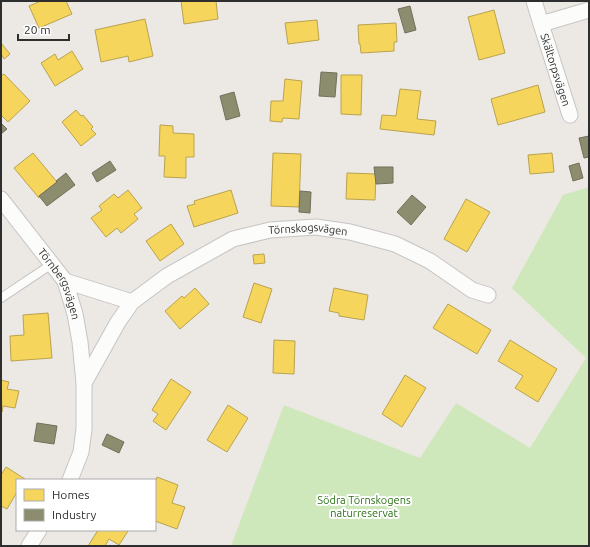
<svg xmlns="http://www.w3.org/2000/svg" width="590" height="547" font-family="Ubuntu,sans-serif">
  <style>
    .green { fill: #cfe8bb }
    .homes { fill: #f6d55c; stroke: #baa34e }
    .industry { fill: #8c8c6e; stroke: #70705b }
    .lines { fill: none; stroke-linecap: round; stroke-linejoin: round }
    .lane-casing { stroke: #c6c5c5; stroke-width: 10 }
    .street-casing { stroke: #c6c5c5; stroke-width: 17 }
    .lane { stroke: #fcfcfb; stroke-width: 8 }
    .street { stroke: #fcfcfb; stroke-width: 15 }
    .labels { text-anchor: middle; stroke-width: 4; stroke-linejoin: round; paint-order: stroke }
    .street-label { font-size: 11px; fill: #2e2e2e; stroke: #fff }
    .park-label { font-size: 11px; fill: #2c7117; stroke: #fff }
  </style>
  <rect width="100%" height="100%" fill="#ece8e4"/>
  <path class="green" d="M589,187V546H231L284,405L420,458L456,403L530,448L586,358L512,288L563,195Z"/>
  <g class="homes">
    <path d="M41,1H66L72,14L39,28L29,6Z"/>
    <path d="M181,1H216L218,19L184,24Z"/>
    <path d="M494,10L505,53L479,60L468,17Z"/>
    <path d="M145,19L153,56L129,62L128,56L101,62L95,30Z"/>
    <path d="M317,20L319,40L288,44L285,23Z"/>
    <path d="M396,23L397,42H394V51L361,53L360,44H359L358,25Z"/>
    <path d="M1,43L10,54L4,59L1,54Z"/>
    <path d="M72,51L83,69L55,86L41,63L55,54L58,60Z"/>
    <path d="M4,74L30,101L8,122L1,115V76Z"/>
    <path d="M341,75H362L361,115L341,114Z"/>
    <path d="M285,79L302,81L299,119L283,118L282,122L270,121L271,101H283Z"/>
    <path d="M538,85L545,112L498,125L491,99Z"/>
    <path d="M400,89L421,91L417,119L436,121L434,135L380,129L382,115L396,116Z"/>
    <path d="M76,110L81,116L83,115L93,127L91,129L96,134L81,146L62,122Z"/>
    <path d="M160,125L173,126V133L194,134V157H186V178L164,177L165,156H159Z"/>
    <path d="M33,153L57,182L39,196V198L14,168Z"/>
    <path d="M273,153L301,154L299,207L271,206Z"/>
    <path d="M552,153L554,172L530,174L528,155Z"/>
    <path d="M347,173L376,174L375,200L346,199Z"/>
    <path d="M128,190L142,208L134,214L138,219L121,233L117,228L106,237L91,218L102,210L99,206L114,194L118,198Z"/>
    <path d="M231,190L238,213L194,227L187,206L195,204L194,201Z"/>
    <path d="M466,199L490,212L467,252L444,239Z"/>
    <path d="M171,224L184,244L160,261L146,241Z"/>
    <path d="M264,254L265,263L254,264L253,255Z"/>
    <path d="M254,283L272,289L261,323L243,317Z"/>
    <path d="M195,288L209,304L180,329L165,311L182,296L184,298Z"/>
    <path d="M334,288L368,295L364,320L339,316V313L329,311Z"/>
    <path d="M448,304L491,330L477,354L433,328Z"/>
    <path d="M48,313L52,358L11,361L10,336L24,335L23,315Z"/>
    <path d="M274,340L295,341L294,374L273,373Z"/>
    <path d="M510,340L557,369L538,402L515,388L523,376L498,361Z"/>
    <path d="M405,375L426,388L402,427L382,414Z"/>
    <path d="M171,379L191,392L166,430L153,421L158,414L152,410Z"/>
    <path d="M1,380L9,382L7,389L19,391L15,408L3,406L2,412Z"/>
    <path d="M228,405L248,418L227,452L207,440Z"/>
    <path d="M6,467L25,479L17,480V492L7,509L1,506V475Z"/>
    <path d="M157,477L178,485L172,503L185,507L177,529L155,521V483Z"/>
    <path d="M98,530H126L128,531L119,545L109,539L105,546H88Z"/>
  </g>
  <g class="industry">
    <path d="M410,6L416,30L405,33L398,9Z"/>
    <path d="M321,72L337,73L335,97L319,96Z"/>
    <path d="M234,92L240,116L226,120L220,96Z"/>
    <path d="M1,123L7,129L1,134Z"/>
    <path d="M589,136V157L584,158L579,138Z"/>
    <path d="M110,161L116,170L97,182L92,173Z"/>
    <path d="M579,163L583,178L573,181L569,166Z"/>
    <path d="M374,167H393V183L376,184Z"/>
    <path d="M66,173L75,185L47,206L39,196L57,182L56,181Z"/>
    <path d="M300,191L311,192L310,213L299,212Z"/>
    <path d="M412,195L426,207L411,225L397,212Z"/>
    <path d="M37,423L57,426L54,444L34,441Z"/>
    <path d="M107,434L124,442L119,453L102,445Z"/>
  </g>
  <g class="lines">
    <g class="lane-casing">
      <path id="lane" d="M1,298L52,264"/>
    </g>
    <g class="street-casing">
      <g id="street">
        <path d="M534,1L541,24L589,10"/>
        <path id="s1" d="M541,24L570,115"/>
        <path id="s2" d="M1,199L65,281L75,314L80,342L84,383"/>
        <path d="M65,281L132,302"/>
        <path id="s3" d="M70,480L81,452L84,429V383L118,322L132,302L167,276L233,239L270,230L316,227L350,232L395,244L430,261L472,290L488,295"/>
        <path d="M29,546L39,530"/>
      </g>
    </g>
    <use href="#lane" class="lane"/>
    <use href="#street" class="street"/>
  </g>
  <g class="labels">
    <g class="street-label">
      <text dy="4" stroke="none"><textPath href="#s1" startOffset="48">Skältorpsvägen</textPath></text>
      <text dy="4" stroke="none"><textPath href="#s3" startOffset="389">Törnskogsvägen</textPath></text>
      <text dy="4" stroke="none"><textPath href="#s2" startOffset="104">Törnbergsvägen</textPath></text>
    </g>
    <g class="park-label">
      <text x="364" y="504">Södra Törnskogens<tspan x="364" dy="13">naturreservat</tspan></text>
    </g>
  </g>
  <rect width="590" height="547" fill="none" stroke="#2e2e2e" stroke-width="4"/>
  <rect x="16" y="479" width="140" height="52" fill="#ffffff" stroke="#ababab"/>
  <rect x="24" y="489" width="20" height="12" fill="#f6d55c" stroke="#ababab"/>
  <text x="52" y="499" font-size="12" fill="#2e2e2e">Homes</text>
  <rect x="24" y="509" width="20" height="12" fill="#8c8c6e" stroke="#ababab"/>
  <text x="52" y="519" font-size="12" fill="#2e2e2e">Industry</text>
  <path d="M18 34v6h51v-6" fill="none" stroke="#2e2e2e" stroke-width="2"/>
  <text x="24" y="34" font-size="12" fill="#2e2e2e" stroke="#ffffff" stroke-width="3" paint-order="stroke">20 m</text>
</svg>
